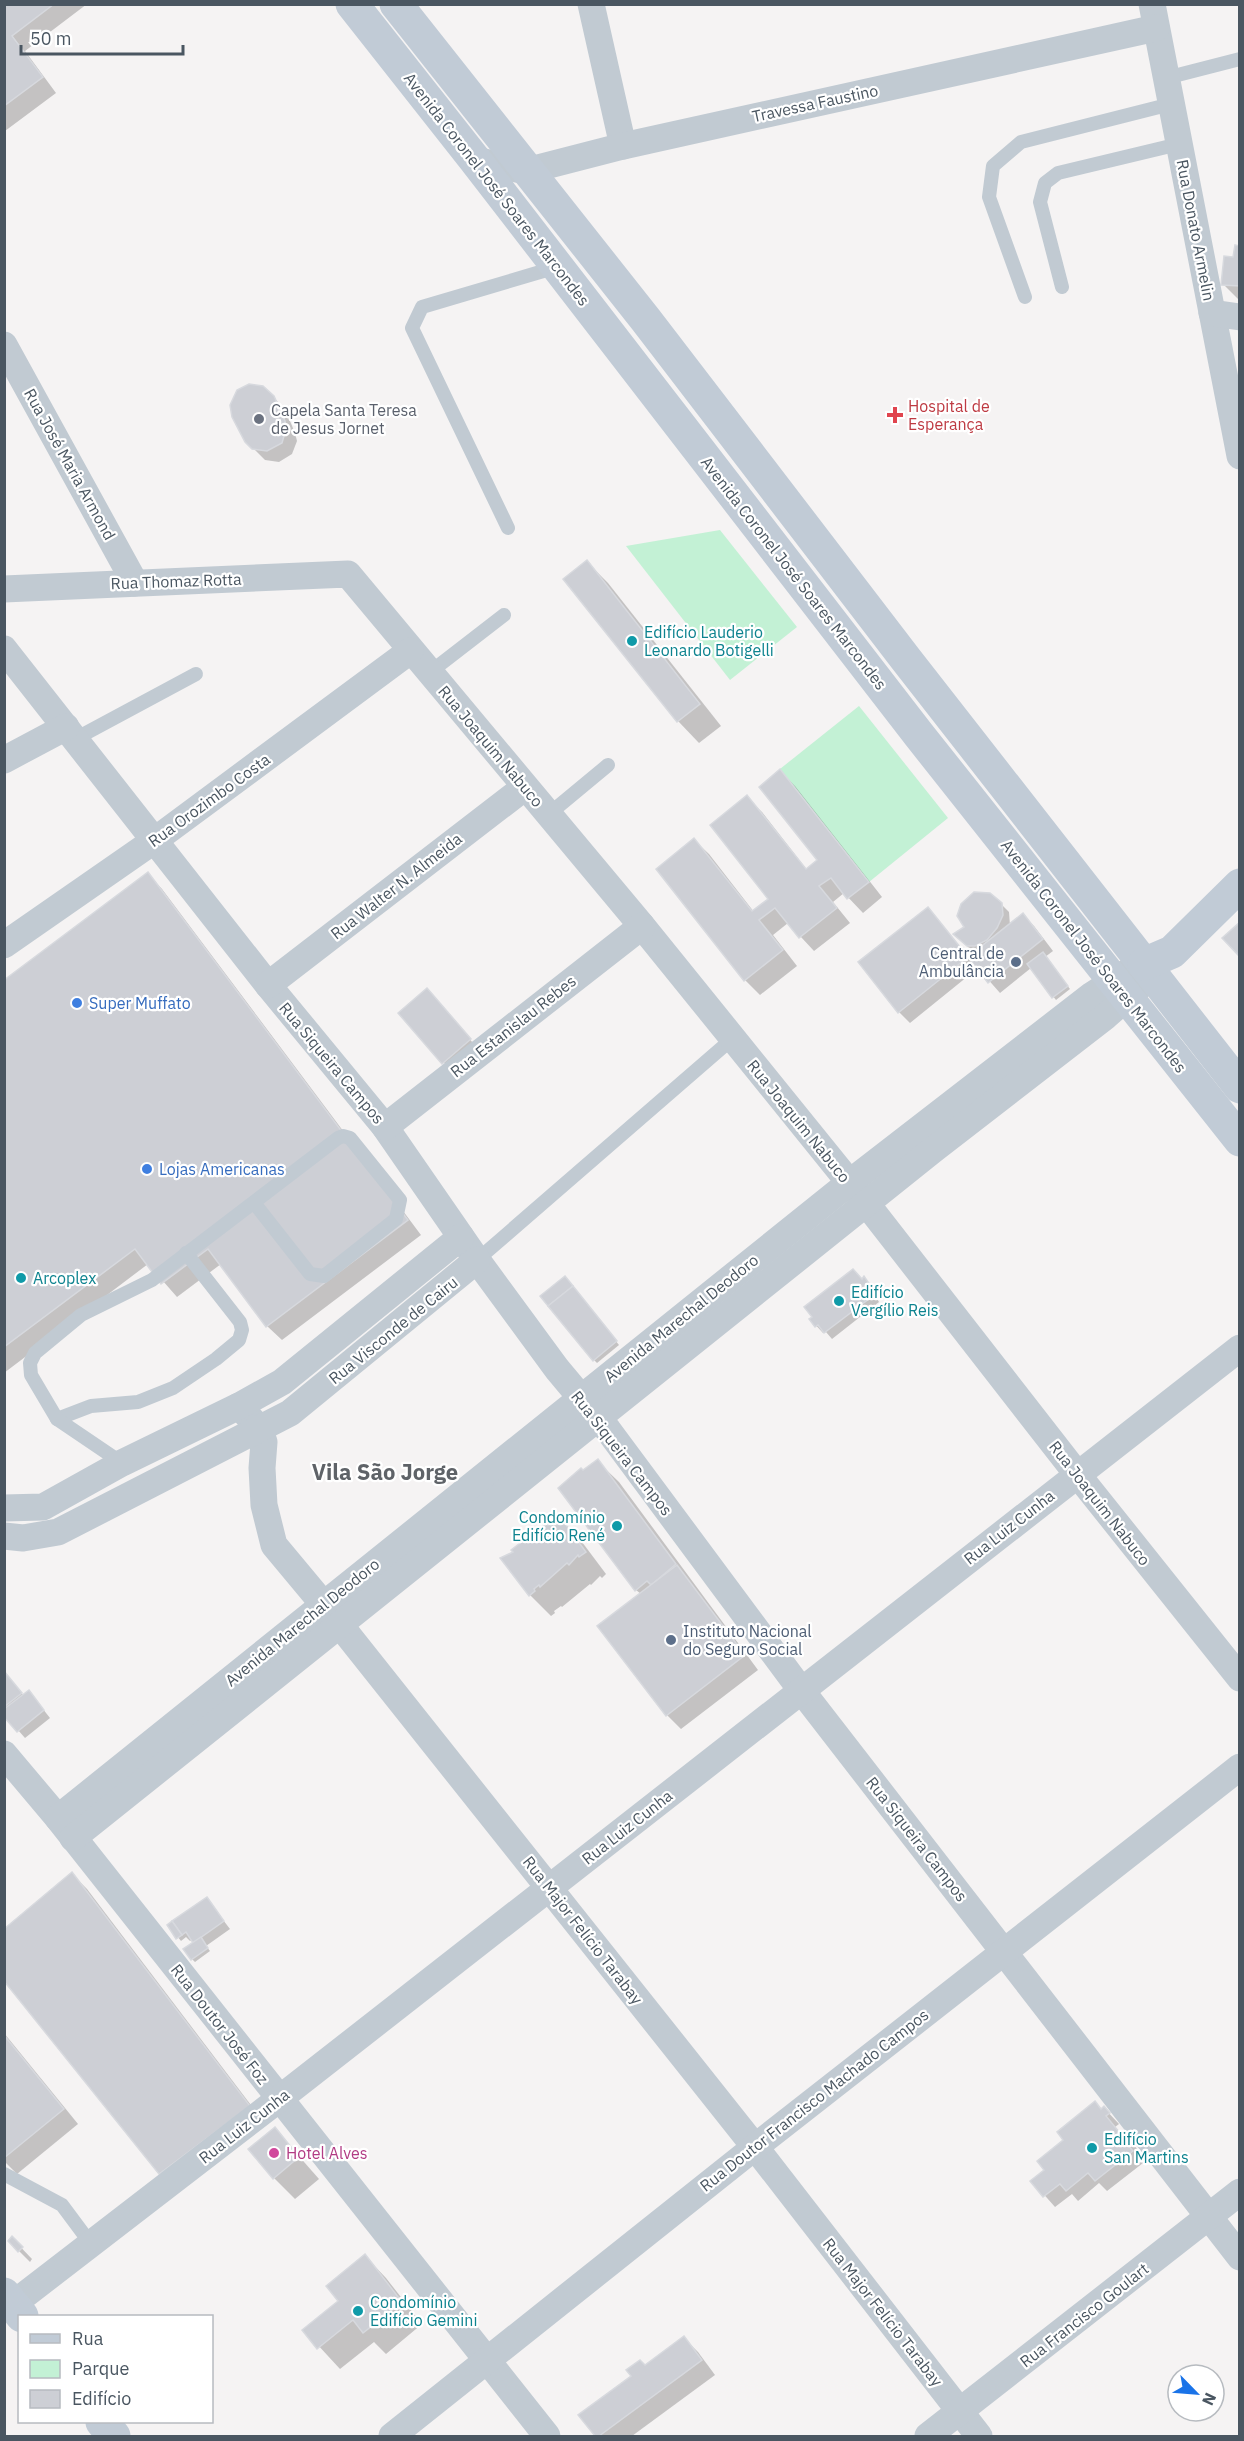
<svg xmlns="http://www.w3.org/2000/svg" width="1244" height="2441" font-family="'IBM Plex Sans',sans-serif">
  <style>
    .green { fill: #c3f1d5 }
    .shadow { fill: #0003 }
    .building { fill: #cdcfd5; stroke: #d7d9de; stroke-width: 1.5 }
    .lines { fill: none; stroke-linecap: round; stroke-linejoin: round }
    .lane { stroke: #c1cad2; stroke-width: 14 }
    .street { stroke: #c1cad2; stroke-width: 27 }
    .secondary { stroke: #c1cbd6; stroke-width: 33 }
    .health-dot { fill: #e0444e; stroke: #fff; stroke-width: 2 }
    .worship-dot { fill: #6b7280; stroke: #fff; stroke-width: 2 }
    .culture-dot { fill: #0f9aa8; stroke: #fff; stroke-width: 2 }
    .service-dot { fill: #5c6f8a; stroke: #fff; stroke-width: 2 }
    .shop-dot { fill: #3f7fe0; stroke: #fff; stroke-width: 2 }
    .hotel-dot { fill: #d1479c; stroke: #fff; stroke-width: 2 }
    .labels { text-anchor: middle; stroke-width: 4.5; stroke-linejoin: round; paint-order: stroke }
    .street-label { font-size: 16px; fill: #4a5661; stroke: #fff }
    .health-label { font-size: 16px; fill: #be3a42; stroke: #fff; text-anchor: start }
    .worship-label { font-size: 16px; fill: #5b616d; stroke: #fff; text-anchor: start }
    .culture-label { font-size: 16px; fill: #0d838f; stroke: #fff; text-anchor: start }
    .service-label { font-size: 16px; fill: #4e5e75; stroke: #fff; text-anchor: end }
    .shop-label { font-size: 16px; fill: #366cbe; stroke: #fff; text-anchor: start }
    .hotel-label { font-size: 16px; fill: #b23c85; stroke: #fff; text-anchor: start }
    .district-label { font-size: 22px; font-weight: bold; fill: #5f6368; stroke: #fff }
  </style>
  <rect width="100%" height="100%" fill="#f5f3f3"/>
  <g class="green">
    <path d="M720,530L797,627L730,680L626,546Z"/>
    <path d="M859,706L948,818L869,882L780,769Z"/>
  </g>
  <g class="shadow">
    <path d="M4,4H87L25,51L56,93L5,131Z"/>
    <path d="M1240,247V301L1223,284Z"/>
    <path d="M263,387L285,409L295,433L297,441L292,454L279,462L265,460L246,441Z"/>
    <path d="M587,562L608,583L721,726L699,743L678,721L565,579Z"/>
    <path d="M780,771L795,786L882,897L863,913L844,893L833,902L850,923L814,951L788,923L773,935L797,966L760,995L745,980L658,869L694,840L709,854L754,912L770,899L747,798L762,812L807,870L819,861Z"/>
    <path d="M148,874L162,889L421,1235L282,1340L267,1326L221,1264L177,1297L148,1264L4,1373V982Z"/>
    <path d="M1001,904L1009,912L1010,926L1023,915L1034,926L1053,951L1045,957L1070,989L1056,1000L1031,968L1000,993L978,968L910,1023L899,1012L927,909L969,958L978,951L971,950L955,934Z"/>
    <path d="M427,990L473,1043L447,1066L400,1013Z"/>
    <path d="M864,1278L876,1292L874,1294L879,1302L832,1339L826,1332L823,1333L811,1320Z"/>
    <path d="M567,1281L619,1345L597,1363L594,1360Z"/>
    <path d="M597,1461L619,1482L758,1670L681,1729L667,1715L641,1594L636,1590Z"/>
    <path d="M557,1516L579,1538L606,1574L602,1578L600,1576L591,1585L590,1584L562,1607L561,1606L554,1611L555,1613L551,1616L530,1595L548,1527L555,1522Z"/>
    <path d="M4,1671L24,1696L35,1699L50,1718L25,1738L4,1714Z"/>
    <path d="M72,1874L87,1889L263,2121L160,2173L4,1979Z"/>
    <path d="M207,1899L230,1929L206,1946L210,1951L195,1962L192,1959L195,1943L193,1939L190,1941L186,1937L181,1941L169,1926Z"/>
    <path d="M4,2033L78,2124L17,2174L4,2161Z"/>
    <path d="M1104,2108L1119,2124L1115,2127L1125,2139L1127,2138L1141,2153L1138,2156L1143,2163L1107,2191L1099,2183L1078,2201L1072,2194L1055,2207L1032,2181L1046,2170Z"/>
    <path d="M275,2129L319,2179L295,2199L274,2178Z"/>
    <path d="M12,2238L32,2259L30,2262L19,2251Z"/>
    <path d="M365,2256L386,2278L422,2324L386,2354L374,2342L340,2369L304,2330L340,2302Z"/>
    <path d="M684,2338L698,2352L715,2375L632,2436H596L580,2415Z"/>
  </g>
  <g class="building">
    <path d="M4,4H54L12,36L43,77L4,106Z"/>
    <path d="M1235,245L1240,246V286L1221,285L1224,256L1233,257Z"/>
    <path d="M249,384L263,386L274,396L285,421L286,429L282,443L267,451L252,449L245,442L232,417L230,405L237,390Z"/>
    <path d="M587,560L700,704L677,722L563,579Z"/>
    <path d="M780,769L869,882L847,899L831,878L819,886L837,908L799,938L775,908L759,920L783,950L744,981L656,869L694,838L752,911L768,899L710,825L747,795L806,869L817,860L759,787Z"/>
    <path d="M148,872L408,1220L266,1327L208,1249L161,1284L135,1249L4,1347V980Z"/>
    <path d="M974,892L990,893L1002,903L1003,915L997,928L987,940L975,946H967L953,934L964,927L957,916L961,904Z"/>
    <path d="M928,907L968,957L898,1013L858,962Z"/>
    <path d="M1023,913L1043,939L988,983L968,957Z"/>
    <path d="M1240,922V957L1222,938Z"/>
    <path d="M1043,952L1068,986L1052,998L1027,964Z"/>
    <path d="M427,988L471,1039L442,1064L398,1013Z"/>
    <path d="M853,1269L862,1279L864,1276L870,1285L868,1287L874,1295L824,1333L818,1325L815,1327L809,1319L812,1317L804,1307Z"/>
    <path d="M565,1276L573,1286L548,1306L540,1296Z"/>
    <path d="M573,1286L617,1341L593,1361L548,1306Z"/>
    <path d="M598,1459L676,1564L651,1585L647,1581L635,1591L558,1488L581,1468L583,1470Z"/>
    <path d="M558,1514L586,1552L579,1557L578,1555L569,1565L567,1563L540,1587L539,1585L534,1589L535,1591L529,1596L500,1558L513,1552L511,1550L546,1523L548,1525L553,1522L551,1520Z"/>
    <path d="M677,1565L745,1655L666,1716L597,1626Z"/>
    <path d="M4,1671L22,1693L4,1707Z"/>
    <path d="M29,1690L44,1710L17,1732L4,1717V1709Z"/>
    <path d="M72,1872L250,2106L159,2174L4,1981V1929Z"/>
    <path d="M207,1897L224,1921L193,1943L186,1932L182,1935L172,1921Z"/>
    <path d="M172,1921L182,1935L176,1939L167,1925Z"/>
    <path d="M201,1937L208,1948L191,1960L183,1949Z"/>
    <path d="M4,2035L64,2109L4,2158Z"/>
    <path d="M1095,2101L1101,2109L1104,2106L1110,2113L1106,2116L1124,2138L1127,2136L1132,2142L1128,2145L1133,2151L1095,2181L1088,2173L1066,2191L1060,2184L1043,2197L1030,2181L1044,2170L1037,2161L1063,2140L1057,2132Z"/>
    <path d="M275,2127L299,2157L273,2179L248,2149Z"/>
    <path d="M12,2236L23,2247L18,2252L8,2241Z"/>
    <path d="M365,2254L402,2302L363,2333L353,2320L317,2349L302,2330L338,2301L326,2286Z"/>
    <path d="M684,2336L702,2360L599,2436H595L578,2415L631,2376L626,2370L640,2360L645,2365Z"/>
  </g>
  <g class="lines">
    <g class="lane">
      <path d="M1166,78L1240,59"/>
      <path d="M1062,287L1040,202L1045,183L1058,173L1179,144"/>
      <path d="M1025,297L989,197L993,166L1021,142L1171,104"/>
      <path d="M508,528L412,328L422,307L557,267"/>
      <path d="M429,673L504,615"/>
      <path d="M75,739L196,674"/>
      <path d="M549,814L608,765"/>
      <path d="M477,1260L732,1039"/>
      <path d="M57,1419L91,1406L138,1402L173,1388L216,1359L239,1340L242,1330L240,1322L186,1253"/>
      <path d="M122,1463L57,1419L31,1375L30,1363L35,1353L81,1315L152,1280L338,1138L343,1136L350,1138L400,1200L396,1219L324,1276L310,1274L255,1204"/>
      <path d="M4,2174L62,2205L91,2244"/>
    </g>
    <g class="street">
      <path d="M591,4L623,146"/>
      <path d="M1152,4L1240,456"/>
      <path d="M475,160L526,171L623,146L1156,28"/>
      <path d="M1212,313L1240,317"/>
      <path d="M4,345L135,583"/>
      <path d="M4,589L348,574L642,926L866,1203L1077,1474L1240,1678"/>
      <path d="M4,649L268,985L385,1127L477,1260L557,1369L608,1430L801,1690L1240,2257"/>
      <path d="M4,760L66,727"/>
      <path d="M4,945L155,840L410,651"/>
      <path d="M268,985L525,787"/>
      <path d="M385,1127L642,926"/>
      <path d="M239,1406L259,1428L264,1442L262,1468L264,1505L274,1545L324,1605L755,2147L979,2436"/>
      <path d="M4,1508L43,1507L122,1463L239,1406L282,1382L461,1237"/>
      <path d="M4,1536L23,1538L58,1532L290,1413L477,1260"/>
      <path d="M4,1754L58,1818L547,2436"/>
      <path d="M58,1818L849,1183L1092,995L1129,971"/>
      <path d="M73,1838L933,1150L1106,1016L1141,985"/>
      <path d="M13,2304L279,2099L1240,1348"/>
      <path d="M392,2436L755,2147L1240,1767"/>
      <path d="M928,2436L1240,2192"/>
    </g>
    <g class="secondary">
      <path d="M352,4L475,160L919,735L1240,1140"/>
      <path d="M396,4L646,320L905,658L1240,1087"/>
      <path d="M1144,964L1172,952L1240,885"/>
      <path d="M4,2294L22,2316"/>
      <path d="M102,2422L114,2436"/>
    </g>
  </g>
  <path class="health-dot" d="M892 406h6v6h6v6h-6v6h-6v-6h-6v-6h6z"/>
  <circle class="worship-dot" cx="259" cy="419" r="6"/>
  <g class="culture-dot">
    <circle cx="632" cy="641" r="6"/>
    <circle cx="21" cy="1278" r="6"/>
    <circle cx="839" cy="1301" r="6"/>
    <circle cx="617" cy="1526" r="6"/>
    <circle cx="1092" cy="2148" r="6"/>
    <circle cx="358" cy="2311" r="6"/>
  </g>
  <g class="service-dot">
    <circle cx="1016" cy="962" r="6"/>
    <circle cx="671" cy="1640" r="6"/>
  </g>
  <g class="shop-dot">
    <circle cx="77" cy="1003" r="6"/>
    <circle cx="147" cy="1169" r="6"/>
  </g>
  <circle class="hotel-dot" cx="274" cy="2153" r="6"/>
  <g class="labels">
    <g class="street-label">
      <text transform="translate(815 103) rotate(-12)" y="6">Travessa Faustino</text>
      <text transform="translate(497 189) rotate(52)" y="6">Avenida Coronel José Soares Marcondes</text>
      <text transform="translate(1196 230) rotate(79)" y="6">Rua Donato Armelin</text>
      <text transform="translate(70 464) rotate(61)" y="6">Rua José Maria Armond</text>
      <text transform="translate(794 573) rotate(52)" y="6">Avenida Coronel José Soares Marcondes</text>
      <text transform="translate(176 581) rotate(-2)" y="6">Rua Thomaz Rotta</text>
      <text transform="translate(491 746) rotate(50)" y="6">Rua Joaquim Nabuco</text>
      <text transform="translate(209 800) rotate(-36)" y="6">Rua Orozimbo Costa</text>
      <text transform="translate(396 886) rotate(-38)" y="6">Rua Walter N. Almeida</text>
      <text transform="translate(1094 956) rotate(52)" y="6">Avenida Coronel José Soares Marcondes</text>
      <text transform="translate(513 1026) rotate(-38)" y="6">Rua Estanislau Rebes</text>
      <text transform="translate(332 1063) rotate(50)" y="6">Rua Siqueira Campos</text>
      <text transform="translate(799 1121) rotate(51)" y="6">Rua Joaquim Nabuco</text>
      <text transform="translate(681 1318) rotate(-39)" y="6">Avenida Marechal Deodoro</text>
      <text transform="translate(393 1330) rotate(-39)" y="6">Rua Visconde de Cairu</text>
      <text transform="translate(622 1453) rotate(52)" y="6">Rua Siqueira Campos</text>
      <text transform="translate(1100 1503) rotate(52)" y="6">Rua Joaquim Nabuco</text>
      <text transform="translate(1009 1527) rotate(-38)" y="6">Rua Luiz Cunha</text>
      <text transform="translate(302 1622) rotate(-39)" y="6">Avenida Marechal Deodoro</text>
      <text transform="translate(627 1827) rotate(-38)" y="6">Rua Luiz Cunha</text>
      <text transform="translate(917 1839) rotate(52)" y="6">Rua Siqueira Campos</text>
      <text transform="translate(583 1930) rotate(52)" y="6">Rua Major Felício Tarabay</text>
      <text transform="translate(220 2024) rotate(52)" y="6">Rua Doutor José Foz</text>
      <text transform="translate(814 2100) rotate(-38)" y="6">Rua Doutor Francisco Machado Campos</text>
      <text transform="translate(244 2126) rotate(-38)" y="6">Rua Luiz Cunha</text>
      <text transform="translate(883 2312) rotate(52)" y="6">Rua Major Felício Tarabay</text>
      <text transform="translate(1084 2315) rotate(-38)" y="6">Rua Francisco Goulart</text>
    </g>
    <g class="health-label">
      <text x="908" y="412">Hospital de<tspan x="908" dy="18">Esperança</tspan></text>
    </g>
    <g class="worship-label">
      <text x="271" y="416">Capela Santa Teresa<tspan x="271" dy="18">de Jesus Jornet</tspan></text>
    </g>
    <g class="culture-label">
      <text x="644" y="638">Edifício Lauderio<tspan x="644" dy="18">Leonardo Botigelli</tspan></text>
      <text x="33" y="1284">Arcoplex</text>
      <text x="851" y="1298">Edifício<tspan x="851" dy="18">Vergílio Reis</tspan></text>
      <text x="605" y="1523" text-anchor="end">Condomínio<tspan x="605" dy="18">Edifício René</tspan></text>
      <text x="1104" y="2145">Edifício<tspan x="1104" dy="18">San Martins</tspan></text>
      <text x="370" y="2308">Condomínio<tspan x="370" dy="18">Edifício Gemini</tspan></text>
    </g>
    <g class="service-label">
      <text x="1004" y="959">Central de<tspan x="1004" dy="18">Ambulância</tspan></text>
      <text x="683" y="1637" text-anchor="start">Instituto Nacional<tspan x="683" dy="18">do Seguro Social</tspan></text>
    </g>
    <g class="shop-label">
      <text x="89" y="1009">Super Muffato</text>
      <text x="159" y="1175">Lojas Americanas</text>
    </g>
    <g class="hotel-label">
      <text x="286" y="2159">Hotel Alves</text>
    </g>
    <g class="district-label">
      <text x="385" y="1480">Vila São Jorge</text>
    </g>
  </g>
  <rect width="1244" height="2441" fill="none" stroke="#4a5661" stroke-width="12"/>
  <rect x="18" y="2315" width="195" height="108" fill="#ffffff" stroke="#b7bbc0" stroke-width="1.5"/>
  <rect x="30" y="2334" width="30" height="9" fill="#c1cbd6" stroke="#b7bbc0" stroke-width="1.5"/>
  <text x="72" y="2345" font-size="18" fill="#4a5661">Rua</text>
  <rect x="30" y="2360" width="30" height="18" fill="#c3f1d5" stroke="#b7bbc0" stroke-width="1.5"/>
  <text x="72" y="2375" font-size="18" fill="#4a5661">Parque</text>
  <rect x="30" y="2390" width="30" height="18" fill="#cdcfd5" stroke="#b7bbc0" stroke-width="1.5"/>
  <text x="72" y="2405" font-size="18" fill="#4a5661">Edifício</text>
  <g transform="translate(1196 2393) rotate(115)"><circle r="28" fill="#ffffff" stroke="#b7bbc0" stroke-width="1.5"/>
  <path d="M0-4.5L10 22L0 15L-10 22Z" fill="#1a73e8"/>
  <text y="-9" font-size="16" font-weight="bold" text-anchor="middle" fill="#4a5661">N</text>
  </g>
  <path d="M21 45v9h162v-9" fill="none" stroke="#4a5661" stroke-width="3"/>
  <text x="30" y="45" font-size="18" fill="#4a5661" stroke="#ffffff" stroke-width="4.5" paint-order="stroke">50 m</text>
</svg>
